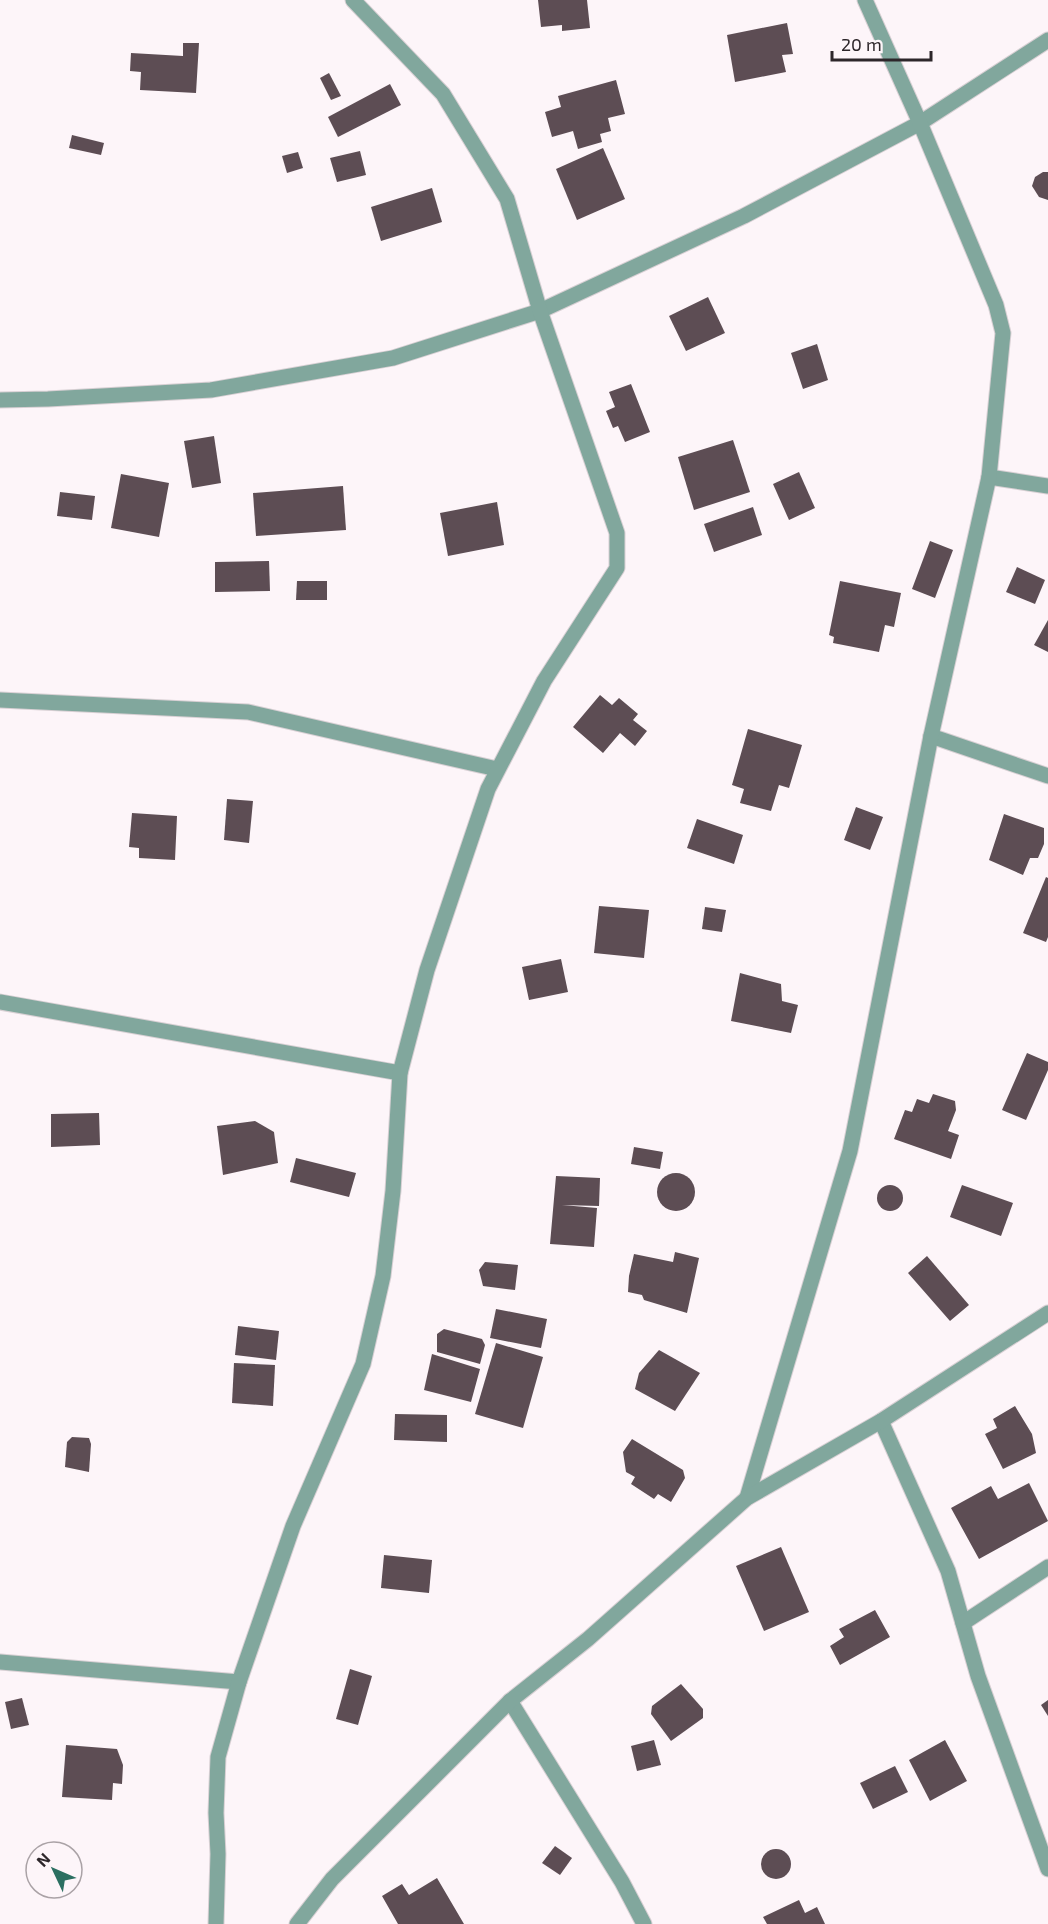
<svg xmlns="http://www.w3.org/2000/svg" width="1048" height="1924" font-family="'Exo 2',sans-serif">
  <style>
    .building { fill: #5d4d54 }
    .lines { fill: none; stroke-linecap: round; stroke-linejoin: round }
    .street-casing { stroke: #d8d0d4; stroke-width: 17 }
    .street { stroke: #81a79d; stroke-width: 15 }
  </style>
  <rect width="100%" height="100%" fill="#fdf5f9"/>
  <g class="building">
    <path d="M538,0H587L590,28L562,31V25L541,27Z"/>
    <path d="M787,23L793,54L782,55L786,72L735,82L727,35Z"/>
    <path d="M183,43H199L196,93L140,90L141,72L130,71L131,53L183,56Z"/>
    <path d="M329,73L341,96L331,100L320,78Z"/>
    <path d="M616,80L625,114L608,118L611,131L600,134L602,142L578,149L573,131L552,137L545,112L561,107L558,96Z"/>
    <path d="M390,84L401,105L338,137L328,117Z"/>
    <path d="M72,135L104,143L101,155L69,148Z"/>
    <path d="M603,148L625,199L577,220L556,169Z"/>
    <path d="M360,151L366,175L337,182L330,158Z"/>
    <path d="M298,152L303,168L287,173L282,156Z"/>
    <path d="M1043,172H1048V200L1039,197L1032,186L1035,177Z"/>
    <path d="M432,188L442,222L381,241L371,207Z"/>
    <path d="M708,297L725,333L686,351L669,316Z"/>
    <path d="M817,344L828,380L803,389L791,353Z"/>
    <path d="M631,384L650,432L625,442L618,426L613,428L606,411L615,407L609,392Z"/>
    <path d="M214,436L221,483L192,488L184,441Z"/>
    <path d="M733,440L750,492L694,510L678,457Z"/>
    <path d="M799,472L815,508L789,520L773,484Z"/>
    <path d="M121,474L169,483L159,537L111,528Z"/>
    <path d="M343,486L346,530L256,536L253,493Z"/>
    <path d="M60,492L95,496L92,520L57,516Z"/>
    <path d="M497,502L504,545L448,556L440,513Z"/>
    <path d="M753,507L762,535L714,552L704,524Z"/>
    <path d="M930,541L953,550L935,598L912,589Z"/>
    <path d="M269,561L270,591L215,592V562Z"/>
    <path d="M1017,567L1045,580L1035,604L1006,592Z"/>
    <path d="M297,581H327V600H296Z"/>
    <path d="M840,581L901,593L894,627L885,625L879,652L833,643L834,637L829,635Z"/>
    <path d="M1048,620V652L1034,645Z"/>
    <path d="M600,695L612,705L619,698L638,714L633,720L647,731L635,746L620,733L603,753L573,727Z"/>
    <path d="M748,729L802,745L789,788L779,785L771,811L740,803L744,789L732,785Z"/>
    <path d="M227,799L253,801L249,843L224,840Z"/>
    <path d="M856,807L883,817L870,850L844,840Z"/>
    <path d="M132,813L177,816L175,860L139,858V848L129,847Z"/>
    <path d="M1004,814L1044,828V844L1038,858H1030L1023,875L989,860Z"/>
    <path d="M697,819L743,835L734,864L687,848Z"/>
    <path d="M1046,877L1048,878V937L1046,942L1023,933Z"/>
    <path d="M599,906L649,910L644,958L594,953Z"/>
    <path d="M705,907L726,910L722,932L702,929Z"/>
    <path d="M561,959L568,992L529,1000L522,967Z"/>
    <path d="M740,973L781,984L782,1001L798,1005L791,1033L731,1021Z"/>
    <path d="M1027,1053L1048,1062V1070L1026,1120L1002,1110Z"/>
    <path d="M933,1094L955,1101L956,1110L948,1131L959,1135L951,1159L894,1139L905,1110L912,1112L917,1099L929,1103Z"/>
    <path d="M99,1113L100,1145L51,1147V1114Z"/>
    <path d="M255,1121L274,1132L278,1163L223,1175L217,1126Z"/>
    <path d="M634,1147L663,1152L660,1169L631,1164Z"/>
    <path d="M296,1158L356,1173L349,1197L290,1182Z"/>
    <circle cx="676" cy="1192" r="19"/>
    <path d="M556,1176L600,1178L599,1206L562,1205L597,1208L594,1247L550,1244Z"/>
    <path d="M962,1185L1013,1203L1001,1236L950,1217Z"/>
    <circle cx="890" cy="1198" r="13"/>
    <path d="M675,1252L699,1258L687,1313L644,1300L642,1295L628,1292L629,1276L634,1254L673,1262Z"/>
    <path d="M927,1256L969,1305L950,1321L908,1273Z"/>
    <path d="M485,1262L518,1265L515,1290L483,1286L479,1270Z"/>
    <path d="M496,1309L547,1319L541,1348L490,1338Z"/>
    <path d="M238,1326L279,1331L276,1360L235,1355Z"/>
    <path d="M444,1329L482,1339L485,1345L480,1364L437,1352V1334Z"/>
    <path d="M496,1343L543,1357L523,1428L475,1414Z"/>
    <path d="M659,1350L700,1373L675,1411L635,1389L639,1373Z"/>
    <path d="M432,1354L480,1369L471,1402L424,1390Z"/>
    <path d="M234,1363L275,1365L273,1406L232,1403Z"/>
    <path d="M1015,1406L1032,1434L1036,1453L1003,1469L985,1434L997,1428L993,1419Z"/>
    <path d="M395,1414L447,1415V1442L394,1440Z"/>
    <path d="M72,1437L89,1438L91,1444L89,1472L65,1467L67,1442Z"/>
    <path d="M632,1439L683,1470L685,1478L671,1502L658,1494L654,1499L631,1484L635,1477L626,1472L623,1452Z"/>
    <path d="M1029,1483L1048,1521L979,1559L951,1508L991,1486L998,1499Z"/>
    <path d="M781,1547L809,1612L764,1631L736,1566Z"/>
    <path d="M384,1555L432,1560L429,1593L381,1588Z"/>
    <path d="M875,1610L890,1637L840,1665L830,1646L844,1637L839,1629Z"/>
    <path d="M350,1669L372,1676L358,1725L336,1719Z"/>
    <path d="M681,1684L703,1709V1718L671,1741L651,1714L652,1706Z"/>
    <path d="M22,1698L29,1725L11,1729L5,1702Z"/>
    <path d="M1048,1700V1716L1041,1705Z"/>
    <path d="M654,1740L661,1765L637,1771L631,1746Z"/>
    <path d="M945,1740L967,1781L930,1801L909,1760Z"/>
    <path d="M66,1745L117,1749L123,1765L122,1784L113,1783L112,1800L62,1797Z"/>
    <path d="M895,1766L908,1792L873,1809L860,1783Z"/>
    <path d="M555,1846L572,1858L560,1875L542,1863Z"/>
    <circle cx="776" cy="1864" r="15"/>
    <path d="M437,1878L464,1924H398L382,1896L402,1884L409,1895Z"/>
    <path d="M799,1900L805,1913L817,1907L825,1924H767L763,1917Z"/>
  </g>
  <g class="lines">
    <g class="street-casing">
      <g id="street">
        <path d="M0,400L48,399L211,390L393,358L540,311L744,216L920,123L1048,40"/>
        <path d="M989,477L1048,486"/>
        <path d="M0,700L248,712L497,769"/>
        <path d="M931,736L1048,776"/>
        <path d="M0,1002L400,1073"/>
        <path d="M881,1421L948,1571L978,1676L1048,1869"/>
        <path d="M747,1498L850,1151L931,736L989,477L1003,333L996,305L920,123L865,0"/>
        <path d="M963,1623L1048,1567"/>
        <path d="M0,1662L239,1682"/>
        <path d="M510,1701L622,1882L644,1924"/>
        <path d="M216,1924L218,1854L216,1813L218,1757L239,1682L293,1526L363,1364L383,1276L393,1191L400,1073L427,970L488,789L544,681L617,568V533L540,311L507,199L443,94L353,0"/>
        <path d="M297,1924L332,1879L510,1701L588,1639L747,1498L881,1421L1048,1313"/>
      </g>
    </g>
    <use href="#street" class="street"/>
  </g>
  <g transform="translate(54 1870) rotate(314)"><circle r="28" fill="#fdf5f9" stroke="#aaa2a6" stroke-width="1.5"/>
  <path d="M0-4.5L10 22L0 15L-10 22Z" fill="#2b6f61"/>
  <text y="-9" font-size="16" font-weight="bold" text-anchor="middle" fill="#2d262a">N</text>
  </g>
  <path d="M832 51v9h99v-9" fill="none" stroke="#2d262a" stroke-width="3"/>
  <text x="841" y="51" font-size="18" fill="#2d262a" stroke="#fdf5f9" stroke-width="4.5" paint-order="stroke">20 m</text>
</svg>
